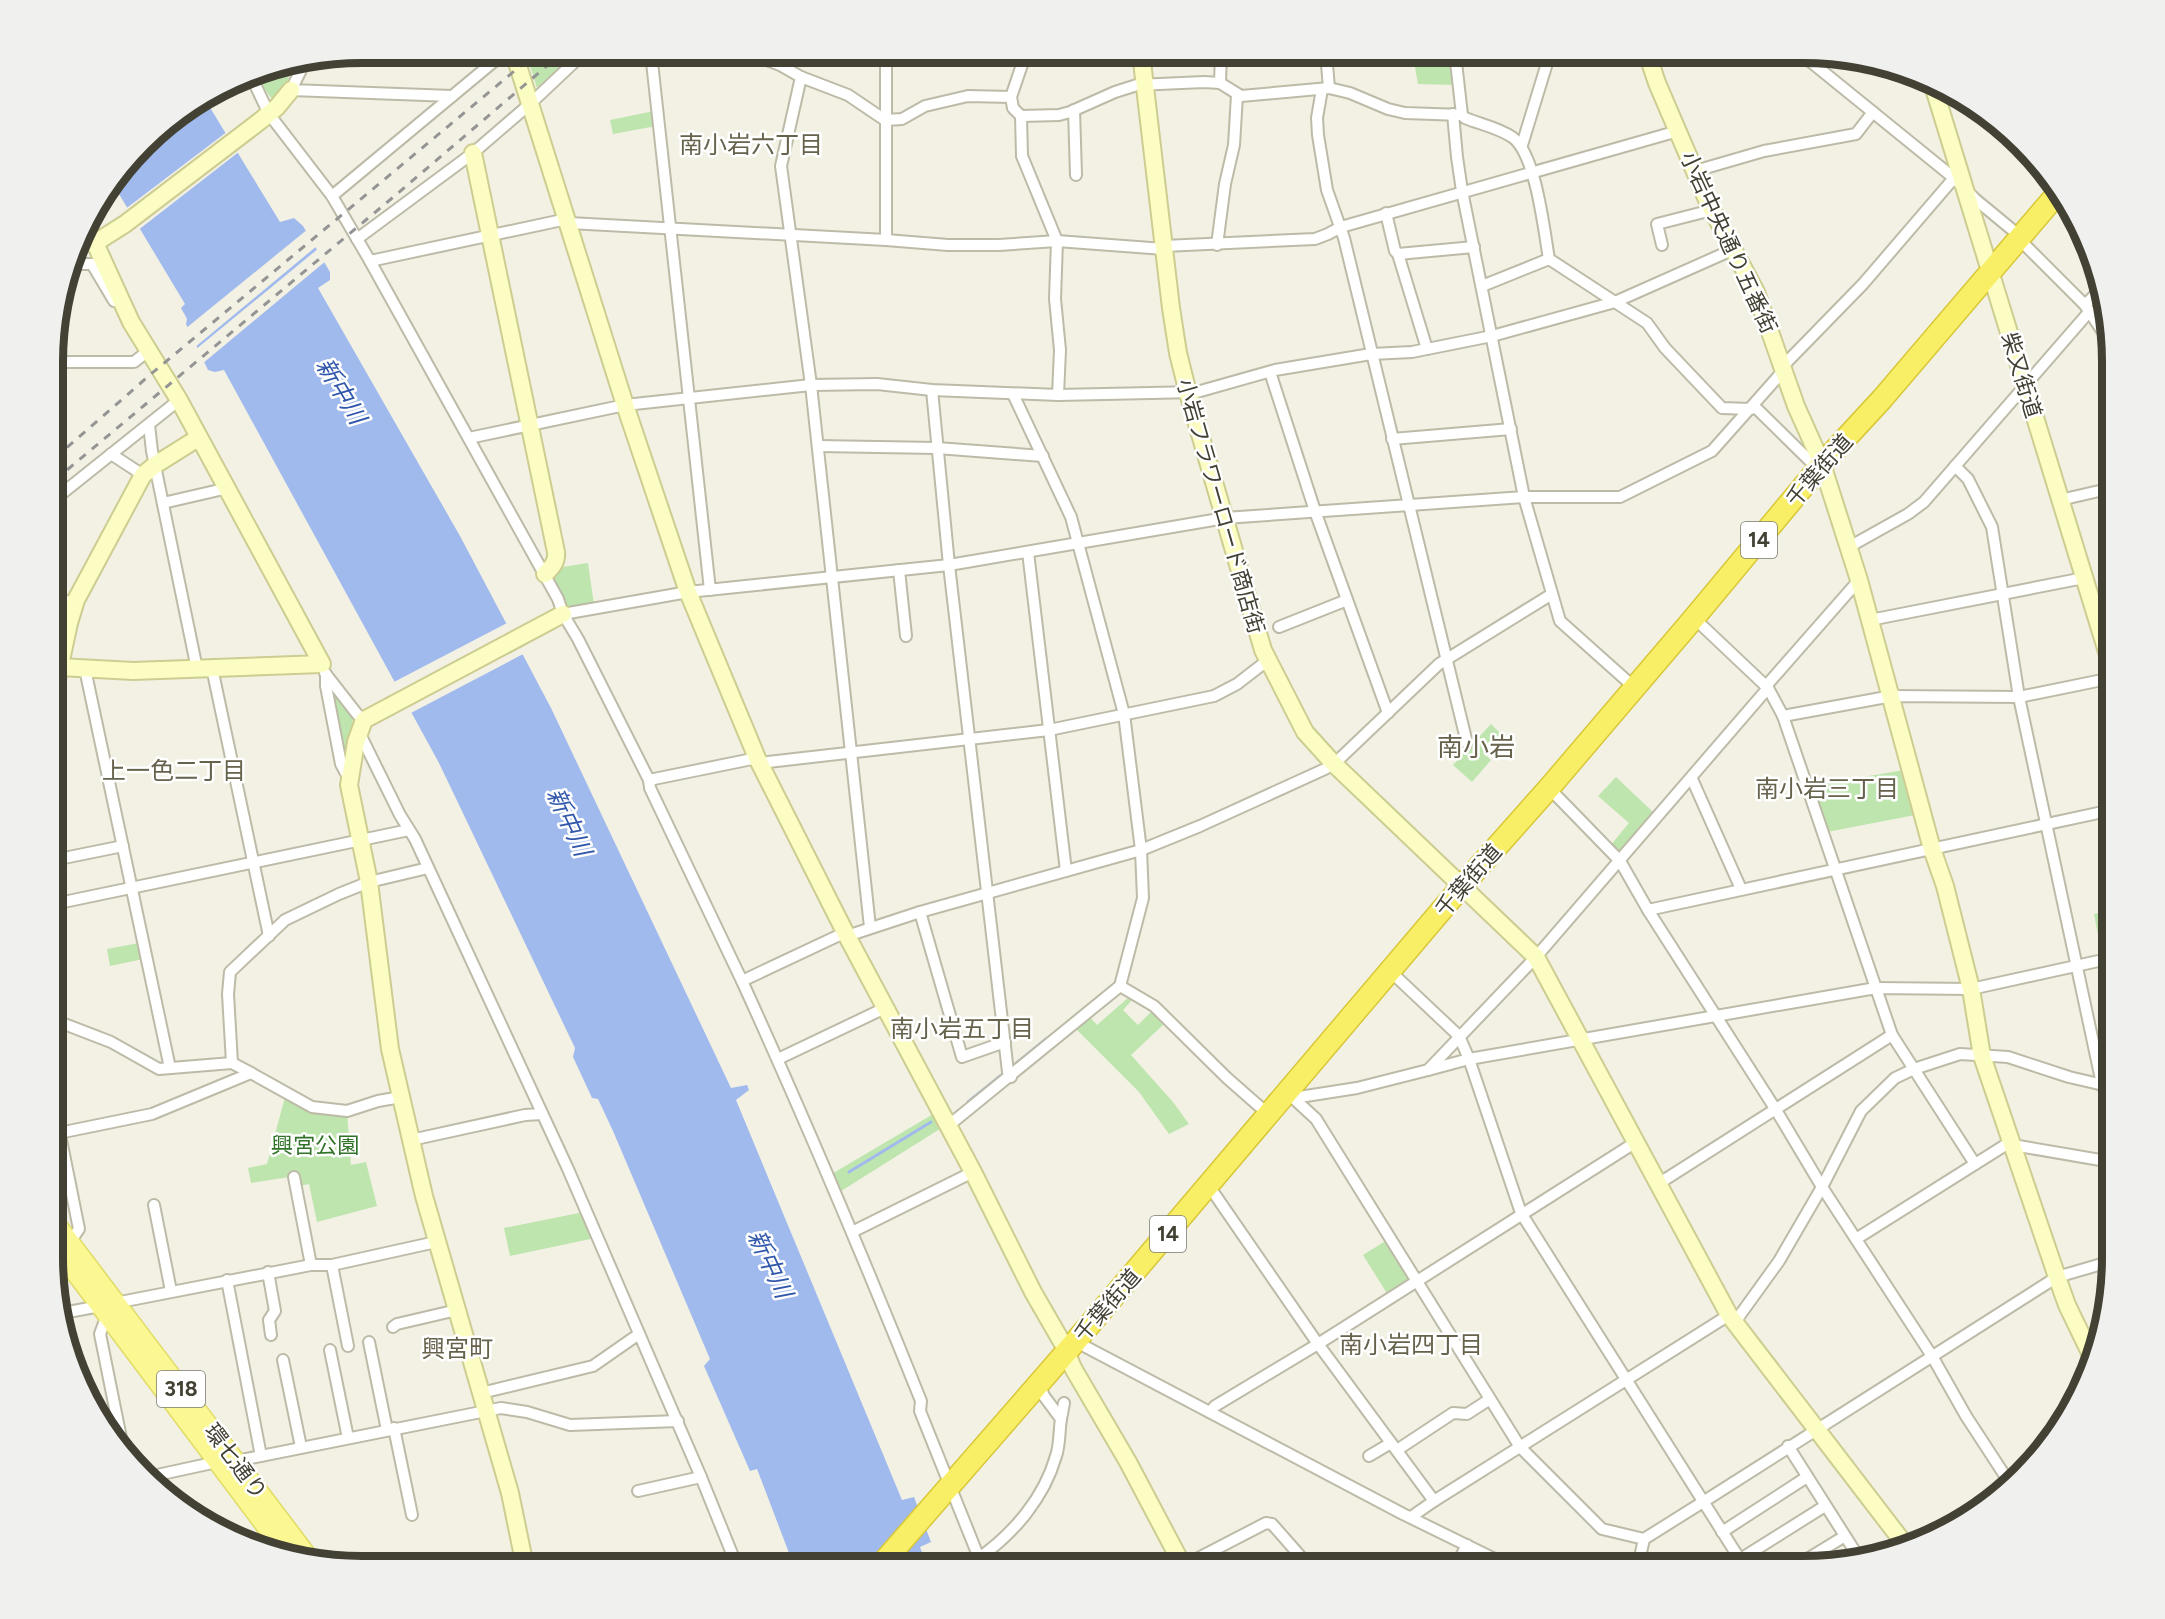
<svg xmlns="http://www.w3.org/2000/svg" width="2165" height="1619" font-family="Figtree,'Noto Sans JP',sans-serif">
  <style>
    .green { fill: #bee5ae }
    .water { fill: #a1baed }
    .pier { fill: #f2f1e4 }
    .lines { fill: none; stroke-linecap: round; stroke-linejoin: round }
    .stream { stroke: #a1baed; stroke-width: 3 }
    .street-casing { stroke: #bdbba7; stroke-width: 14 }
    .secondary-casing { stroke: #cdcd92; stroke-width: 20 }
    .primary-casing { stroke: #dfdb64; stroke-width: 21 }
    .highway-casing { stroke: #d8c738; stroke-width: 24 }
    .street { stroke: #fff; stroke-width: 10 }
    .secondary { stroke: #fcfdc3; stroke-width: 16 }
    .primary { stroke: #fbf894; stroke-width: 18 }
    .highway { stroke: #f9ef67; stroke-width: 21 }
    .rail { stroke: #949494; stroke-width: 3; stroke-dasharray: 8 8; stroke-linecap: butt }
    .labels { text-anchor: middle; stroke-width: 5; stroke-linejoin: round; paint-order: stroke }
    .shield { fill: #fff; stroke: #7b7a71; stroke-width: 1.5 }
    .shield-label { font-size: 21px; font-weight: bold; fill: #434134 }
    .street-label { font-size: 22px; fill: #434134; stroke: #fff }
    .park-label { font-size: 22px; fill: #32732a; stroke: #fff }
    .neighbourhood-label { font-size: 24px; fill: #66624c; stroke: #fff }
    .water-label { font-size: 24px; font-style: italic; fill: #3158ab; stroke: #fff }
    .quarter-label { font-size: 26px; fill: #66624c; stroke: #fff }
    .rim { fill: none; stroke: #434134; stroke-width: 8 }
  </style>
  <rect width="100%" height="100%" fill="#f2f1e4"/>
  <g class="green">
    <path d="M526,53H552L562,65L537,88Z"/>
    <path d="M1450,57L1454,85L1418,84L1415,67Z"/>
    <path d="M293,64L288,80L272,99L265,90L257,72L262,69Z"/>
    <path d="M654,111L656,126L613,134L610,120Z"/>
    <path d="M588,563L594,605L562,607L549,578L556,568Z"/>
    <path d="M332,690L353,719L347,763Z"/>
    <path d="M1491,724L1501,734L1483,753L1491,760L1472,782L1453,765Z"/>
    <path d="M1904,770L1915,815L1827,832L1810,786Z"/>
    <path d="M1616,777L1655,814L1619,855L1610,846L1629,823L1598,796Z"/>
    <path d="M2112,910V953L2102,956L2094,914Z"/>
    <path d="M139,943L143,959L110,966L107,949Z"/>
    <path d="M1114,982L1117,985L963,1109L961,1107Z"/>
    <path d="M1129,997L1133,999L1123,1010L1138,1025L1152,1011L1164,1024L1131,1055L1173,1102L1189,1124L1169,1134L1139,1092L1073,1026L1087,1014L1097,1025Z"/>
    <path d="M285,1097L347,1112L351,1165L366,1162L377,1206L317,1222L309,1184L298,1186L296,1176L251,1183L248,1168L267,1164Z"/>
    <path d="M935,1113L943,1127L838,1193L830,1175Z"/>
    <path d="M584,1212L595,1238L510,1256L504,1228Z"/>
    <path d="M1387,1240L1412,1280L1388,1295L1363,1255Z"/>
  </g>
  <path class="water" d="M206,101L280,222L294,218L303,226L330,272V280L318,288L460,536L551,708L731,1088L747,1085L749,1090L736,1100L902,1500L914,1497L931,1542L920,1547L927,1566H794L757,1469L750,1471L704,1366L710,1359L613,1131L598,1099L592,1098L573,1057L575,1048L439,763L224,370L215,372L208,370L186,324L187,319L181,308L185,304L113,184L158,129Z"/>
  <g class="pier">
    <path d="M228,131L240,151L137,231L124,210Z"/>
    <path d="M308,229L318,245L194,348L185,329Z"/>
    <path d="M319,248L327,260L202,364L195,350Z"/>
    <path d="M509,622L525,653L409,714L392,683Z"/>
  </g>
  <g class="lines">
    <g class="stream">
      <path d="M1009,1069L1046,1039"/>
      <path d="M968,1102L1004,1073"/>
      <path d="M849,1172L931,1122"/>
    </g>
    <g class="street-casing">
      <g id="street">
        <path d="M651,53L710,590"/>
        <path d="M748,53L780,65L801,77L848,95L885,120L902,119L925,106L968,96L1011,97"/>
        <path d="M886,53V240"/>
        <path d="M1026,53L1011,97L1013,108L1021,116L1022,156L1057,241L1055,299L1060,350L1058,395"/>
        <path d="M1326,53L1329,88"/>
        <path d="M1455,53L1462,115"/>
        <path d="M1800,53L1954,178L1975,199L2021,237"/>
        <path d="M305,62L291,90L452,96"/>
        <path d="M251,76L269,114L332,196L370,261L567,219"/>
        <path d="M801,77L781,166L811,385L870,927"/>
        <path d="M1220,83L1221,53"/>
        <path d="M1322,89L1317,118L1318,135L1327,190L1344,238L1467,743"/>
        <path d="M1074,110L1076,175"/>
        <path d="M1453,114L1457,157L1462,191L1524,497L1560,621L1635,688"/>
        <path d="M1021,116L1059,115L1070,112L1115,92L1137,85L1204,82L1220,83L1241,96L1329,88L1350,93L1388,109L1405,113L1462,115L1465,118C1480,124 1499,128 1512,137C1536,153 1544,231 1549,259L1647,323L1665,348L1722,408L1751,409"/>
        <path d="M1522,145L1548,60L1547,53"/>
        <path d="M1695,171L1764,151L1856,134L1873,112"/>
        <path d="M332,196L504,53"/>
        <path d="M1386,213L1395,251L1398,254L1474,247"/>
        <path d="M569,223L886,240L948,245H999L1057,241L1164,249"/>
        <path d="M357,239L473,153L531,103L584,53"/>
        <path d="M2019,239L2085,305L2111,344"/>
        <path d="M1217,245L1225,184L1234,145L1237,95"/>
        <path d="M1662,245L1657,224L1712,210"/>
        <path d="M1164,246L1315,239L1328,234L1341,227L1678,131"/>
        <path d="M79,249L95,243L86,229"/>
        <path d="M1398,254L1427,349"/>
        <path d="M370,261L558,599L563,614L578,639L649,780L650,788L742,981L846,932"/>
        <path d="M74,264H92L114,301"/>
        <path d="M1482,286L1549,259"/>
        <path d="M2085,305L2102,288"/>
        <path d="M55,362H134L148,351"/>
        <path d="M1783,366L1863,284L1954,178"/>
        <path d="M1270,372L1315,511L1388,713"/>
        <path d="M932,390L949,565L1008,1072L1011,1077"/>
        <path d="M1754,406L1811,462L1822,464"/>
        <path d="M149,425L152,451L197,669"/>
        <path d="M469,438L625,405L811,385L877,384L932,390L1058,395L1197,392L1275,370L1371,354L1412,352L1492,336L1615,302L1732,250"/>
        <path d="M1392,439L1511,429"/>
        <path d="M818,446L937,448L1043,456"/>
        <path d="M111,454L143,475"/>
        <path d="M1955,466L1968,479L1992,527L2019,697L2102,1084L2112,1109"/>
        <path d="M55,499L179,400"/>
        <path d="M2060,500L2112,488"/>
        <path d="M163,503L228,488"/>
        <path d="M1849,547L1908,514L1924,502L2089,312"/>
        <path d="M1028,552L1066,871"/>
        <path d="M899,570L906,636"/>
        <path d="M55,604L76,600"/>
        <path d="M563,614L688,592L949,565L1225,518L1524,497H1620L1712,451L1784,370"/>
        <path d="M1694,618L1768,688L1783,716L1892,1035L1975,1164"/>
        <path d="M1870,620L2084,578"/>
        <path d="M1279,627L1347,600"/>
        <path d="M212,668L269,936"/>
        <path d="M85,669L170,1068"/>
        <path d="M325,673L357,714L364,720"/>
        <path d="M326,674V686L341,764L349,779"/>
        <path d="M1766,686L1859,580"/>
        <path d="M1783,716L1892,696L2019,697L2112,678"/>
        <path d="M359,732L400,815L415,839L568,1169L701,1477L737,1566"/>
        <path d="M760,765L768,762L1049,730L1214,696L1237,684L1268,660"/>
        <path d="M1692,779L1741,889"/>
        <path d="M649,780L757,758"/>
        <path d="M1549,788L1620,861L1648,910L1776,1110L1822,1187L1932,1356L1966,1416L2009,1482"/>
        <path d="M54,860L123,846"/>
        <path d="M54,904L409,830"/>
        <path d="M1648,910L2112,810"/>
        <path d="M920,912L962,1057L1005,1042"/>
        <path d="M847,936L920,912L1141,850L1200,826L1325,769L1334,764L1439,664L1552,594"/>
        <path d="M1390,971L1459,1036L1469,1059L1521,1213L1744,1566"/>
        <path d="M742,981C805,1119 864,1259 921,1401L920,1411L979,1558C1014,1533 1044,1498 1056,1456C1060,1445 1059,1431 1061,1419L1044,1396L1039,1383"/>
        <path d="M1120,986L1154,1006L1227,1078L1268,1114"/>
        <path d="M54,1020L111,1042L159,1069L232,1063L251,1073"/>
        <path d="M778,1059L887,1007"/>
        <path d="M232,1063L228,994L230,972L285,920L339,894L369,882L428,868"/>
        <path d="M1428,1070L1469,1059L1876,988L1971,989L2112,958"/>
        <path d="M1290,1095L1316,1119L1520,1447L1602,1529L1644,1539"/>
        <path d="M1293,1098L1357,1088L1428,1070L1536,957L1768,688"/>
        <path d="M54,1105L79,1229L70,1242"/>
        <path d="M948,1126L1120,986L1143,898L1141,850L1124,714L1071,517L1013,394"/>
        <path d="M59,1133L152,1114L251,1073L312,1107L347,1111L378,1101L401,1097"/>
        <path d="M411,1140L525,1115L542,1114"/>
        <path d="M294,1177L311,1265"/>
        <path d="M1658,1184L1892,1035"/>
        <path d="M1209,1186L1318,1344L1434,1501"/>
        <path d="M154,1205L171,1291"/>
        <path d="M852,1232L973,1172"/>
        <path d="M1856,1239L2007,1144L2112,1162"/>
        <path d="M332,1265L348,1346"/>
        <path d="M268,1272L275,1311L269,1320L271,1335"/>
        <path d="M227,1280L261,1456"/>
        <path d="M115,1303L311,1265H332L436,1242"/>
        <path d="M63,1313L100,1306"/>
        <path d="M107,1315L100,1334L122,1443"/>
        <path d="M1735,1322L1779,1261L1822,1187L1861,1111L1895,1078L1914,1069L1960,1054L2008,1057L2069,1077L2112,1087"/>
        <path d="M393,1327L397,1324L457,1310"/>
        <path d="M1077,1339L1086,1347L1403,1514L1509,1566"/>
        <path d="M369,1342L387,1430"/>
        <path d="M330,1350L348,1438"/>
        <path d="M283,1360L301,1447"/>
        <path d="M481,1393L593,1366L639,1334"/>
        <path d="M1210,1412L1215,1406L1318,1344L1636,1142"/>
        <path d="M1061,1419L1064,1403"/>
        <path d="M394,1428L412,1515"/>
        <path d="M1788,1446L1861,1561"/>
        <path d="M1397,1450L1453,1413L1467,1414L1490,1399"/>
        <path d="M1369,1456L1391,1443"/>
        <path d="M236,1461L501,1408L527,1412L570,1425L678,1421"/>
        <path d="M148,1477L217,1462"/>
        <path d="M638,1491L701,1477"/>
        <path d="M1411,1517L1434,1501L1729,1315"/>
        <path d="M1722,1532L1807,1477"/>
        <path d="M1739,1560L1825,1506"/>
        <path d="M1183,1566L1266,1523L1272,1524L1309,1566"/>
        <path d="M1456,1566L1467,1545"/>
        <path d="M1638,1566L1644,1539L1703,1502L2057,1277L2112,1261"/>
        <path d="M1796,1566L1845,1536"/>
      </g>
    </g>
    <g class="secondary-casing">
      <g id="secondary">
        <path d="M514,53L625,405L688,592L757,758L847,936L973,1172L1033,1292L1063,1344L1073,1368L1128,1462L1183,1566"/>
        <path d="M1141,53L1171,308L1178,353L1188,393L1263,650L1305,732L1334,764L1536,957L1729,1315L1906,1546"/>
        <path d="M1647,53L1657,83L1708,202L1756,292L1796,406L1822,464L1859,580L1932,849L1945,886L1971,989L1982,1056L2057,1277L2067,1305L2093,1359"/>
        <path d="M1932,82L2112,668"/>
        <path d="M473,153L556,552C557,562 552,567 545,574"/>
        <path d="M60,667L133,671L322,664L179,400L131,322L95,243L125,224L260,121L277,107L291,90"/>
        <path d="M54,693L69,623L76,600L143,475L155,465L198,438"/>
        <path d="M525,1566L510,1493L424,1196L390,1049L369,882L349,785L356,742L364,720L563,614"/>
      </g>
    </g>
    <g class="primary-casing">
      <g id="primary">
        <path d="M53,1220L309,1558"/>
        <path d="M53,1243L286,1553"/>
      </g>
    </g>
    <g class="highway-casing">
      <path id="highway" d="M880,1566L1075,1342L1462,886L1549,788L1694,618L1822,464L1882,399L2057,194"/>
    </g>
    <use href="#street" class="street"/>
    <use href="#secondary" class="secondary"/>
    <use href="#primary" class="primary"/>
    <use href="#highway" class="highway"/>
    <g class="rail">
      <path d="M55,458L151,374L536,53"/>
      <path d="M55,480L391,199L562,53"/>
    </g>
  </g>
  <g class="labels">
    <g class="shield">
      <rect x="1741" y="522" width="36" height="36" rx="4.5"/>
      <rect x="1150" y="1216" width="36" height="36" rx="4.5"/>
      <rect x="157" y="1371" width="48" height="36" rx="4.5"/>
    </g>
    <g class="shield-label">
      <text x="1759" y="547">14</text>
      <text x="1168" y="1241">14</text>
      <text x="181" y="1396">318</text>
    </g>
    <g class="street-label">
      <text transform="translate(1729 242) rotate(65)" y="8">小岩中央通り五番街</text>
      <text transform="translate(2022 375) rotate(73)" y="8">柴又街道</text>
      <text transform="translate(1819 470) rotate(-49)" y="8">千葉街道</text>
      <text transform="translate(1221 506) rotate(74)" y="8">小岩フラワーロード商店街</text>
      <text transform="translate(1468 880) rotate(-49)" y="8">千葉街道</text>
      <text transform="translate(1107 1305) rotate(-49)" y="8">千葉街道</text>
      <text transform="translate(236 1461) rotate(53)" y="8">環七通り</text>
    </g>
    <g class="park-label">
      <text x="315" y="1153">興宮公園</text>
    </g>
    <g class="neighbourhood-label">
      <text x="751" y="153">南小岩六丁目</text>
      <text x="174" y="779">上一色二丁目</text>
      <text x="1827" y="797">南小岩三丁目</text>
      <text x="962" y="1037">南小岩五丁目</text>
      <text x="1411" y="1353">南小岩四丁目</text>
      <text x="457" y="1357">興宮町</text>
    </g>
    <g class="water-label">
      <text transform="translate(341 391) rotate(59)" y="8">新中川</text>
      <text transform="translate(569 822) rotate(65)" y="8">新中川</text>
      <text transform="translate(770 1264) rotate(65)" y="8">新中川</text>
    </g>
    <g class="quarter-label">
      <text x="1476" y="756">南小岩</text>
    </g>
  </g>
  <path d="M0 0H2165V1619H0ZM362 63H1803A299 299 0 0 1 2102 362V1257A299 299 0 0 1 1803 1556H362A299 299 0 0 1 63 1257V362A299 299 0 0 1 362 63Z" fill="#f0f0ef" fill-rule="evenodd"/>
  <path class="rim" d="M362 63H1803A299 299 0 0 1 2102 362V1257A299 299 0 0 1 1803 1556H362A299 299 0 0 1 63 1257V362A299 299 0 0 1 362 63Z"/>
</svg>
